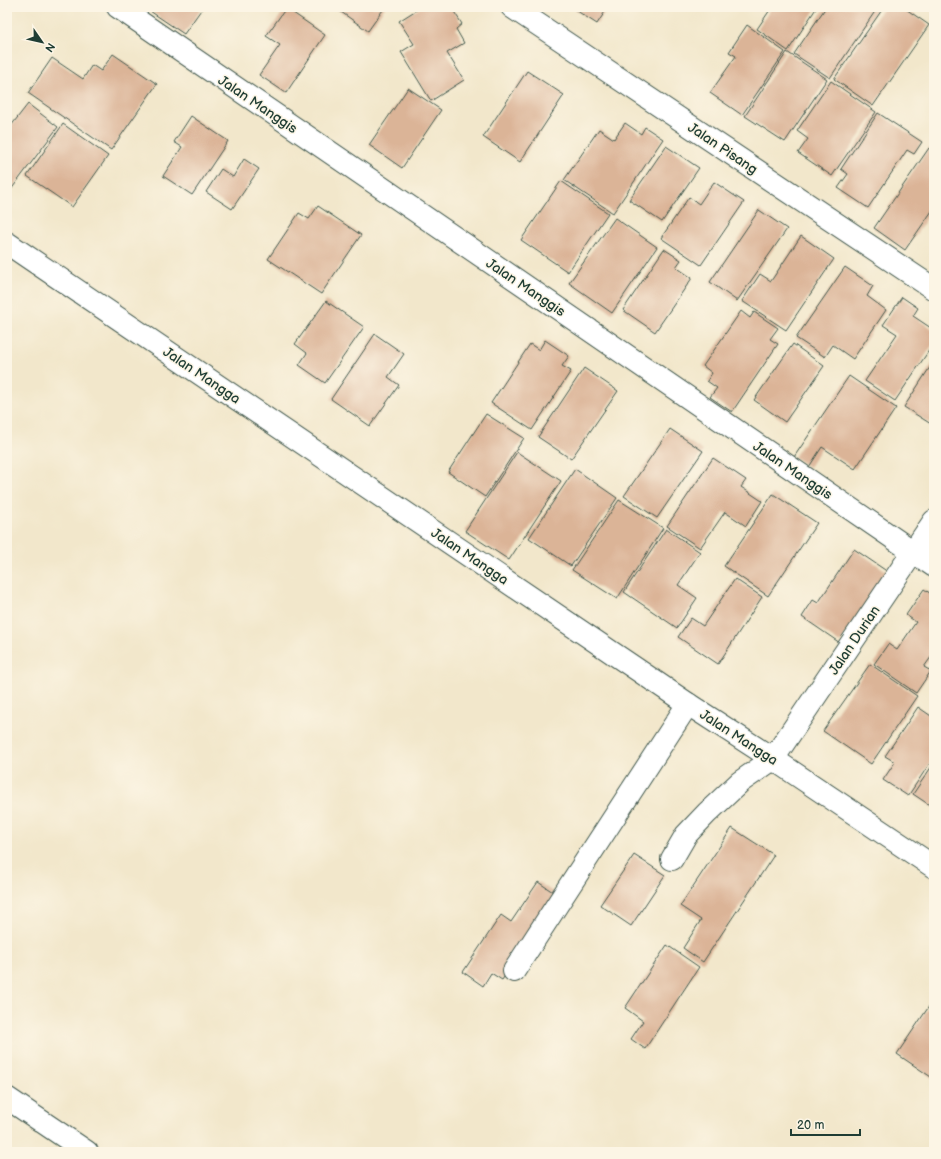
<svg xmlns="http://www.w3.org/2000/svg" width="941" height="1159" font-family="'Balsamiq Sans',sans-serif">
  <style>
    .building { fill: #dbb497 }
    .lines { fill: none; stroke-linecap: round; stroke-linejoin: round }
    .minor-casing { stroke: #3f564b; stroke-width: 24 }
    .minor { stroke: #fff; stroke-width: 22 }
    .labels { text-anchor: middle; stroke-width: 3; stroke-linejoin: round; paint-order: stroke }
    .street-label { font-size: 14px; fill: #1f3d34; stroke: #fcf5e5 }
  </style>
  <rect width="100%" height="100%" fill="#fcf5e5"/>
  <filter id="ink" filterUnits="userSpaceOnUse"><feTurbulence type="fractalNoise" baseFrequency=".025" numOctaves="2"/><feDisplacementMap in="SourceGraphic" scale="8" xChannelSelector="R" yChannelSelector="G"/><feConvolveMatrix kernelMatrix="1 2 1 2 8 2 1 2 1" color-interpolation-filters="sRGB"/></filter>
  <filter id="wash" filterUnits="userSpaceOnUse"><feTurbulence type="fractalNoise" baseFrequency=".012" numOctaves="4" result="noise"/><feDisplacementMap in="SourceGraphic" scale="16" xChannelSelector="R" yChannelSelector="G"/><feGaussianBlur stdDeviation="0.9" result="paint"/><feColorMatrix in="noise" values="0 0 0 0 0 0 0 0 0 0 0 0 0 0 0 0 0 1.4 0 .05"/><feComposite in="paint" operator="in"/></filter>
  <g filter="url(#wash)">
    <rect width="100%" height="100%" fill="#f2e7cb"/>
    <g id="blocks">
      <g class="building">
        <path d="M144,7H203L184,34Z"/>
        <path d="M334,7H385L368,31Z"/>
        <path d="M421,7H451L462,24L456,29L464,43L447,53L464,80L431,101L401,52L414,44L399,21Z"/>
        <path d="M571,7H608L597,24Z"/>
        <path d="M772,7H817L788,51L757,29Z"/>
        <path d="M826,7H878L830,78L794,54Z"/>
        <path d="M884,7H903L929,25L873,106L834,79Z"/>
        <path d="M286,8L325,35L286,93L259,75L280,45L266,36Z"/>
        <path d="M747,25L785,52L742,115L710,93L736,56L729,52Z"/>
        <path d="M787,52L827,79L785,142L745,116Z"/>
        <path d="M113,54L157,84L111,150L28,93L52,58L83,79L92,65L101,71Z"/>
        <path d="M527,71L564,95L520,162L483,137Z"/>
        <path d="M831,81L876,112L832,176L798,153L808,139L797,131Z"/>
        <path d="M408,88L441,110L402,168L369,145Z"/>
        <path d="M28,104L58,127L7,195V131Z"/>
        <path d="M878,113L922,142L914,154L907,150L868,208L838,188L848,174L841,169Z"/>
        <path d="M191,116L228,141L192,195L163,176L182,147L174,142Z"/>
        <path d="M625,123L641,134L645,127L663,139L613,213L564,180L599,129L614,139Z"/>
        <path d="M63,124L108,156L72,207L27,176Z"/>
        <path d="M666,146L699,168L662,222L629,200Z"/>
        <path d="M929,148L934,151V208L905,250L874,228Z"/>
        <path d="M244,159L259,169L232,209L206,192L221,169L233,177Z"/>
        <path d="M561,181L608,213L568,272L521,240Z"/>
        <path d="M714,182L744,202L701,265L661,238L689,197L699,204Z"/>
        <path d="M318,206L361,235L321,294L268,259L299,213L309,219Z"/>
        <path d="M759,210L787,229L737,301L710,282Z"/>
        <path d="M615,218L657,247L612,313L569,283Z"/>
        <path d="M801,236L834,259L786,330L742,301L760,274L771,281Z"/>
        <path d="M664,249L681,260L676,267L692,278L655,332L623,310Z"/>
        <path d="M845,267L873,286L867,296L886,310L853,359L833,345L825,357L796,338Z"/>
        <path d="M902,297L918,308L913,316L934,330V343L895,401L865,381L897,334L883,325Z"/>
        <path d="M326,301L364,327L325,383L299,365L307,353L295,344Z"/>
        <path d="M741,311L750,318L754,312L778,328L770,339L778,344L732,412L710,397L717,388L707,381L712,373L703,366Z"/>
        <path d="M375,334L404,354L388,377L399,385L370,426L331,399Z"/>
        <path d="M545,340L569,356L562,366L571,371L532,430L491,403L530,344L539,350Z"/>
        <path d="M793,344L824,366L785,422L754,400Z"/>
        <path d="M934,361V419L931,424L904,407Z"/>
        <path d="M584,368L618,391L571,459L538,437Z"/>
        <path d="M849,376L896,408L855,469L822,447L809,467L794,457Z"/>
        <path d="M486,414L524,438L485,497L448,472Z"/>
        <path d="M670,429L703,451L657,518L624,496Z"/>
        <path d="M517,452L561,481L509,560L465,531Z"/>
        <path d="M713,458L746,480L741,487L762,501L746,526L725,512L700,548L667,526Z"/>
        <path d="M575,469L617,498L571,566L529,538Z"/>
        <path d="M773,494L817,523L768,596L724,566Z"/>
        <path d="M619,500L663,528L617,599L572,570Z"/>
        <path d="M666,529L700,552L678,585L697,598L677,628L624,592Z"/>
        <path d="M854,549L888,572L840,643L802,617L813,600L818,603Z"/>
        <path d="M735,579L762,597L718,664L678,637L691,618L703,626Z"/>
        <path d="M924,589L934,596V653L924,667L931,671L916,693L874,664L888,644L897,650L916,622L906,615Z"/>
        <path d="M870,664L917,696L871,764L823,731Z"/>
        <path d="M918,707L934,718V757L908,796L883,780L895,762L885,756Z"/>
        <path d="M934,763V808L913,794Z"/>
        <path d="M732,828L774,855L703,962L683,948L701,920L680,906Z"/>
        <path d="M634,855L665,875L631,926L600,905Z"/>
        <path d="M538,882L559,896L502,980L491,973L483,986L463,972L501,915L511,922Z"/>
        <path d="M667,945L699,967L645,1049L631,1039L643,1021L625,1008Z"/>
        <path d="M934,999V1079L897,1054Z"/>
      </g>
    </g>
  </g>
  <g filter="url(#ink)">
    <use href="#blocks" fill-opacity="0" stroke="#3f564b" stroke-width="1"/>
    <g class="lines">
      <g class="minor-casing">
        <g id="minor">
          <path d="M118,7L934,566"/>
          <path d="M512,7L934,289"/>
          <path d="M7,243L688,704L773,759L934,867"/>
          <path d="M672,859L686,835L707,813L740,782L773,759L934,521"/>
          <path d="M514,971L688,704"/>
          <path d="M7,1098L87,1152"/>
        </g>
      </g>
      <use href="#minor" class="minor"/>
    </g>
  </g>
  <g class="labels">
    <g class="street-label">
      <text transform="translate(258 104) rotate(34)" y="5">Jalan Manggis</text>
      <text transform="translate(723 148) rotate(34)" y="5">Jalan Pisang</text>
      <text transform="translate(526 287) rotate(34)" y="5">Jalan Manggis</text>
      <text transform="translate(202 375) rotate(34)" y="5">Jalan Mangga</text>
      <text transform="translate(793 470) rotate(34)" y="5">Jalan Manggis</text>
      <text transform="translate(470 556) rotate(34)" y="5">Jalan Mangga</text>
      <text transform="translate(854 640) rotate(-56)" y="5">Jalan Durian</text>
      <text transform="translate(739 737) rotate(33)" y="5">Jalan Mangga</text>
    </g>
  </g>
  <rect width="941" height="1159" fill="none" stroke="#fcf5e5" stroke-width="24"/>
  <g transform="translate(42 42) rotate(124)" stroke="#fcf5e5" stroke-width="3" paint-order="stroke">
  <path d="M0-3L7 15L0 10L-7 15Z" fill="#1f3d34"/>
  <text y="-6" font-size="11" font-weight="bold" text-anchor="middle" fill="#1f3d34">N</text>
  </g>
  <path d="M791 1129v6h69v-6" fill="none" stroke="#1f3d34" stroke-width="2"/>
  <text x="797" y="1129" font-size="12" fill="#1f3d34" stroke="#fcf5e5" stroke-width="3" paint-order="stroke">20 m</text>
</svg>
